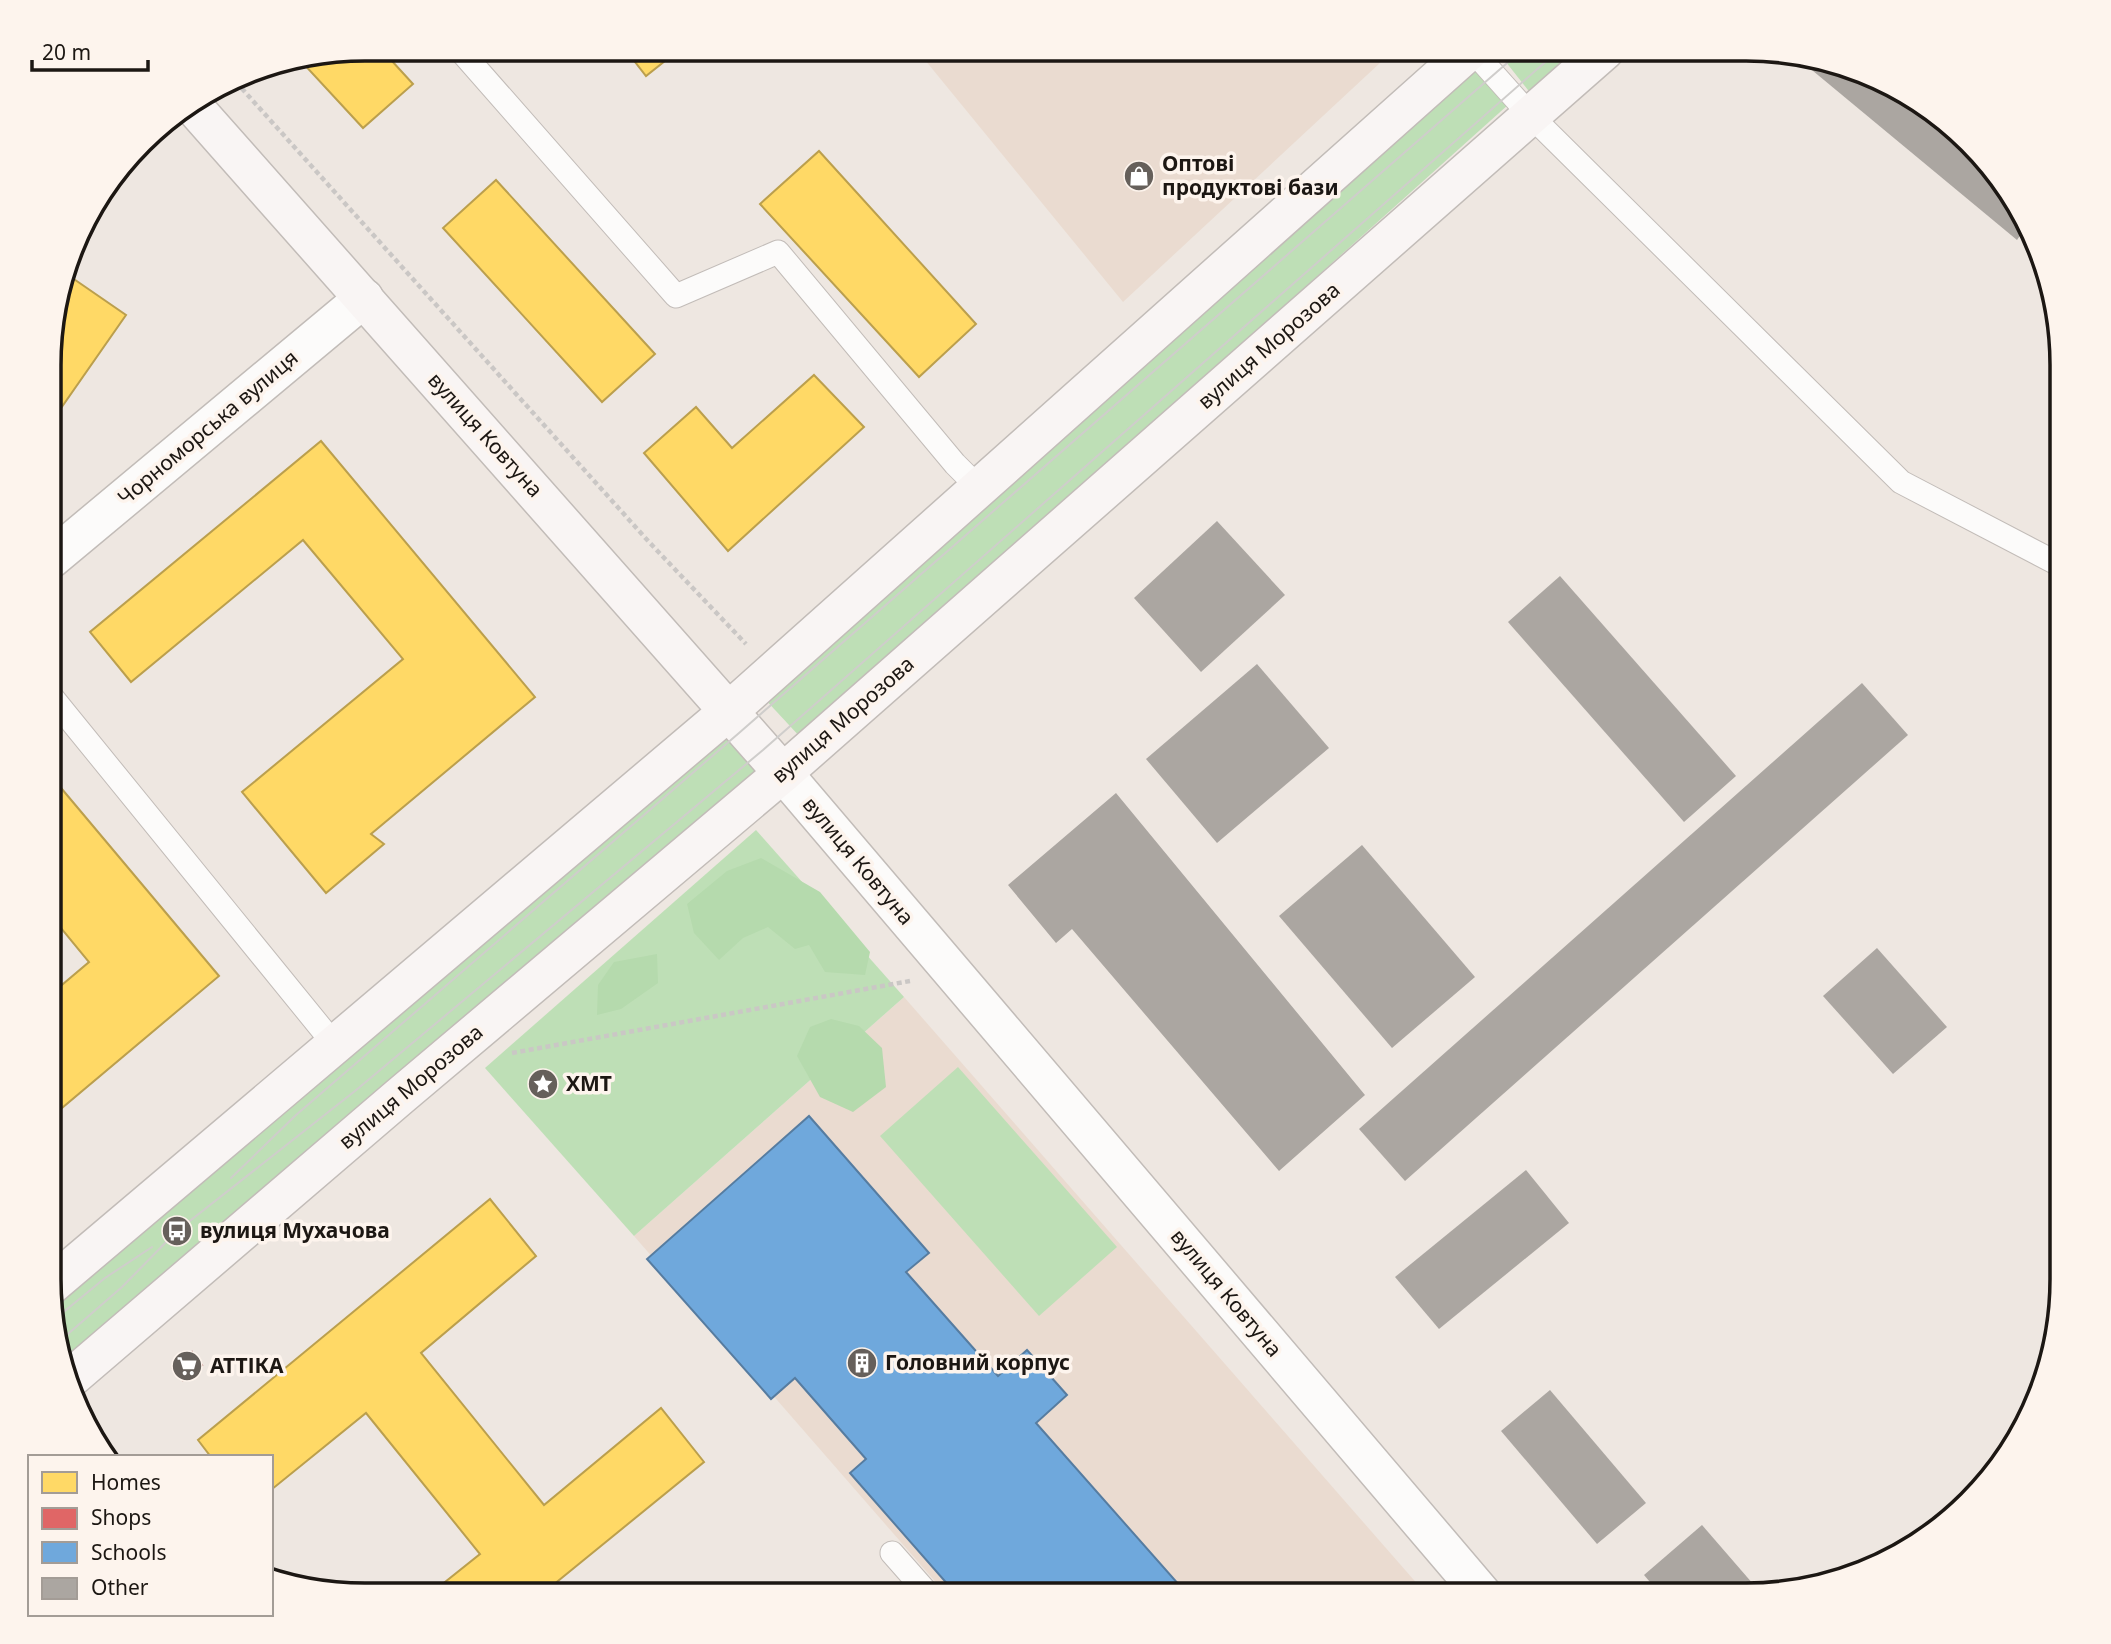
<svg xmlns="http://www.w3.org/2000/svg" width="2111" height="1644" font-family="'Noto Sans',sans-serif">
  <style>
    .built { fill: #eadbd0 }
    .green { fill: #bedfb6 }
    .forest { fill: #b5daad }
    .homes { fill: #ffd966; stroke: #bb9f4d; stroke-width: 2 }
    .shops { fill: #e06666; stroke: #a54e4d; stroke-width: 2 }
    .schools { fill: #6fa8dc; stroke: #567ca0; stroke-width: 2 }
    .building { fill: #aba6a1 }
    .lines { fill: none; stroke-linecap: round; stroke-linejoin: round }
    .lane-casing { stroke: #c2bcb8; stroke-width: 25 }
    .street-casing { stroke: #c2bcb8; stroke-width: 41 }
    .secondary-casing { stroke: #c2bcb8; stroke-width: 41 }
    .path { stroke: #cac7c5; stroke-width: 4.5; stroke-dasharray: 5 3.5; stroke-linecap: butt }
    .lane { stroke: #fcfbfa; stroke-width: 23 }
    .street { stroke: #fcfbfa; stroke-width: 38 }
    .secondary { stroke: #f9f5f4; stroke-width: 38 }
    .tram { stroke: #cfcdcb; stroke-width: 2 }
    .labels { text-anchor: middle; stroke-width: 7; stroke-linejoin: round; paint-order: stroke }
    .poi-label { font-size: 21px; font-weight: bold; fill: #1c1713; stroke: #fdf4ed; text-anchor: start }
    .street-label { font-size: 21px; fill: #1c1713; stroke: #fdf4ed }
    .rim { fill: none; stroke: #1c1713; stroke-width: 3.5 }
  </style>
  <rect width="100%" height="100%" fill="#eee7e1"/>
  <g class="built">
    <path d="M916,49H1395L1123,302Z"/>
    <path d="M904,997L1427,1595H947L634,1236Z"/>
  </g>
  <g class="green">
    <path d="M1501,50H1583L1532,95L1498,52Z"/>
    <path d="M1477,69L1509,104L802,739L763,697Z"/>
    <path d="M728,725L770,771L67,1363L50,1302Z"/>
    <path d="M756,830L904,997L634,1236L485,1068Z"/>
    <path d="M958,1067L1117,1247L1039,1316L880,1136Z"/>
  </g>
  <g class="forest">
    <path d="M761,858L820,892L870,952L865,975L825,972L809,945L795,949L768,927L743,938L719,960L694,933L687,904L727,871Z"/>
    <path d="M657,954L658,983L621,1009L597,1015L598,985L614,962Z"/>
    <path d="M831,1019L859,1026L882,1048L886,1087L853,1112L820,1097L797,1056L810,1027Z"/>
  </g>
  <g class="homes">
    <path d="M366,49H381L413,84L363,128L300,60Z"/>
    <path d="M625,49H680L646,76Z"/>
    <path d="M819,151L976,324L919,377L760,204Z"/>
    <path d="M496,180L655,354L602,402L443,228Z"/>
    <path d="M68,275L126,315L52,421V324Z"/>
    <path d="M814,375L864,427L728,551L644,453L696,407L732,448Z"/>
    <path d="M321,441L535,697L371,834L384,844L326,893L242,792L403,659L303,540L131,682L90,632Z"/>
    <path d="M51,776L219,976L50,1118V995L89,962L51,916Z"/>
    <path d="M490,1199L536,1256L421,1353L544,1505L661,1408L704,1462L542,1594H430L480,1554L366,1413L271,1490V1457H211L198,1440Z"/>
  </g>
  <path class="shops" d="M192,1352L202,1365L183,1380L173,1368Z"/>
  <path class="schools" d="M809,1116L929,1253L906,1272L998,1376L1027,1350L1067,1395L1036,1423L1188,1595H957L850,1473L866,1459L795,1378L771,1399L647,1259Z"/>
  <g class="building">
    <path d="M1795,56L1866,73L1954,128L2028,224L2017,240Z"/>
    <path d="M1217,521L1285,595L1201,672L1134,598Z"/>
    <path d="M1560,576L1736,776L1684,822L1508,622Z"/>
    <path d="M1257,664L1329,748L1217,843L1146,759Z"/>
    <path d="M1862,683L1908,735L1405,1181L1359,1129Z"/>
    <path d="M1116,793L1365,1095L1279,1171L1072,929L1056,943L1008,885Z"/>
    <path d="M1362,845L1475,977L1392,1048L1279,916Z"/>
    <path d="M1877,948L1947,1027L1893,1074L1823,996Z"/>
    <path d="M1526,1170L1569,1223L1439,1329L1395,1277Z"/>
    <path d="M1550,1390L1646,1503L1597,1544L1501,1431Z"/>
    <path d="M1702,1525L1760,1592L1745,1595H1661L1644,1575Z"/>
  </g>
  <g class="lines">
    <g class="lane-casing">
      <g id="lane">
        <path d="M459,49L676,296L778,252L955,464L978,487"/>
        <path d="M1472,50L1531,116L1901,482L2062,566"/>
        <path d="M51,696L334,1044"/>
        <path d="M892,1553L929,1595"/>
      </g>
    </g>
    <g class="street-casing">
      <g id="street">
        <path d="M51,559L364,298"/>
        <path d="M783,773L1483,1595"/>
      </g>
    </g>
    <g class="secondary-casing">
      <g id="secondary">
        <path d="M193,106L783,773"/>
        <path d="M50,1286L729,711L1470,50"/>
        <path d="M71,1378L399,1097L783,773L1605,50"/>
      </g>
    </g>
    <g class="path">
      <path d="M236,82L649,542L746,644"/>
      <path d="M512,1053L910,981"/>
    </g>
    <use href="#lane" class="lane"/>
    <use href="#street" class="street"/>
    <use href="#secondary" class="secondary"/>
    <g class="tram">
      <path d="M231,1178L296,1115L739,733L1522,50"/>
      <path d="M55,1319L105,1278L152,1247"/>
      <path d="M61,1340L122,1287L177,1231L355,1091L763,750L1559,50"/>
    </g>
  </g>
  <defs>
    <g id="shop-disc" transform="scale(1.575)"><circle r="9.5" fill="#66605b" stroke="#fdf4ed"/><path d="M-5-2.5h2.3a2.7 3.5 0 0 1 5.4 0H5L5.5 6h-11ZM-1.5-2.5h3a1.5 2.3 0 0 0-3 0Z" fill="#fff"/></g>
    <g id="sight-disc" transform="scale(1.575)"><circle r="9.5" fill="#66605b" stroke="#fdf4ed"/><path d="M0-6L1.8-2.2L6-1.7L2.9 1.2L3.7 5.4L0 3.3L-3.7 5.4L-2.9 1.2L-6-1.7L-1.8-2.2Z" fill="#fff"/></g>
    <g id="bus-disc" transform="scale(1.575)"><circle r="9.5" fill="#66605b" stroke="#fdf4ed"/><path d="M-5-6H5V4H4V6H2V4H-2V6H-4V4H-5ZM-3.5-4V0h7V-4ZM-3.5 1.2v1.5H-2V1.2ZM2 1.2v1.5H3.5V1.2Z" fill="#fff"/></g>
    <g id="building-disc" transform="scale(1.575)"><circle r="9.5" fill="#66605b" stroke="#fdf4ed"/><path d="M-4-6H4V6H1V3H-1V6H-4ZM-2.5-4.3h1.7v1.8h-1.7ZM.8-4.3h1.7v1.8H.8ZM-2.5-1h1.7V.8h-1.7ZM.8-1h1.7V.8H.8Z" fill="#fff"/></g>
    <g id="supermarket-disc" transform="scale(1.575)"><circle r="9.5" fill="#66605b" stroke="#fdf4ed"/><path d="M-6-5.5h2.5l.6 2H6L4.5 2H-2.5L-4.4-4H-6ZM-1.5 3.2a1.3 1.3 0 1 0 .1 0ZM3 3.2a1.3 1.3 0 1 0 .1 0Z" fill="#fff"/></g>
  </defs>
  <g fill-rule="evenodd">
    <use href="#shop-disc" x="1139" y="176"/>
    <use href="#sight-disc" x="543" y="1084"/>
    <use href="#bus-disc" x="177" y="1231"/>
    <use href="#building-disc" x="862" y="1363"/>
    <use href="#supermarket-disc" x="187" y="1366"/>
  </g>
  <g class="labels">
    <g class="poi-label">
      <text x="1162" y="171">Оптові<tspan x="1162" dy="24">продуктові бази</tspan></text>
      <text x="566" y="1091">ХМТ</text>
      <text x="200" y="1238">вулиця Мухачова</text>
      <text x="885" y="1370">Головний корпус</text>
      <text x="210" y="1373">АТТІКА</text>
    </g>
    <g class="street-label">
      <text transform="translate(1269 346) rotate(-41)" y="7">вулиця Морозова</text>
      <text transform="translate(208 428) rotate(-40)" y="7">Чорноморська вулиця</text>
      <text transform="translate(485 435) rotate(48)" y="7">вулиця Ковтуна</text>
      <text transform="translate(843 720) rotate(-41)" y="7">вулиця Морозова</text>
      <text transform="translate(858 861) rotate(50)" y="7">вулиця Ковтуна</text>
      <text transform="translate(411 1087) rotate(-40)" y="7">вулиця Морозова</text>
      <text transform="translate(1226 1293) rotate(50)" y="7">вулиця Ковтуна</text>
    </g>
  </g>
  <path d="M0 0H2111V1644H0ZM365 61H1746A304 304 0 0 1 2050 365V1279A304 304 0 0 1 1746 1583H365A304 304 0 0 1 61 1279V365A304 304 0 0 1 365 61Z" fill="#fdf4ed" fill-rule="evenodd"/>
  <path class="rim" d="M365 61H1746A304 304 0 0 1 2050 365V1279A304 304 0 0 1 1746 1583H365A304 304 0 0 1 61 1279V365A304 304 0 0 1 365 61Z"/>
  <rect x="28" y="1455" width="245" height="161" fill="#fdf4ed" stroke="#a39c96" stroke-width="2"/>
  <rect x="42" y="1472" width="35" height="21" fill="#ffd966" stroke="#a39c96" stroke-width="2"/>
  <text x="91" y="1490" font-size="21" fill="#1c1713">Homes</text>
  <rect x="42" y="1508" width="35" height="21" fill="#e06666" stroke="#a39c96" stroke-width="2"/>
  <text x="91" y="1525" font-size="21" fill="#1c1713">Shops</text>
  <rect x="42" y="1542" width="35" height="21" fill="#6fa8dc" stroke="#a39c96" stroke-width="2"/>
  <text x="91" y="1560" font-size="21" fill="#1c1713">Schools</text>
  <rect x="42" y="1578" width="35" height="21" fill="#aba6a1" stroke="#a39c96" stroke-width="2"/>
  <text x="91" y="1595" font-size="21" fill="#1c1713">Other</text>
  <path d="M32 60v10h116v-10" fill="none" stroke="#1c1713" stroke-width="3.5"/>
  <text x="42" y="60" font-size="21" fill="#1c1713" stroke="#fdf4ed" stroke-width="5" paint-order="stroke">20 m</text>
</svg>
